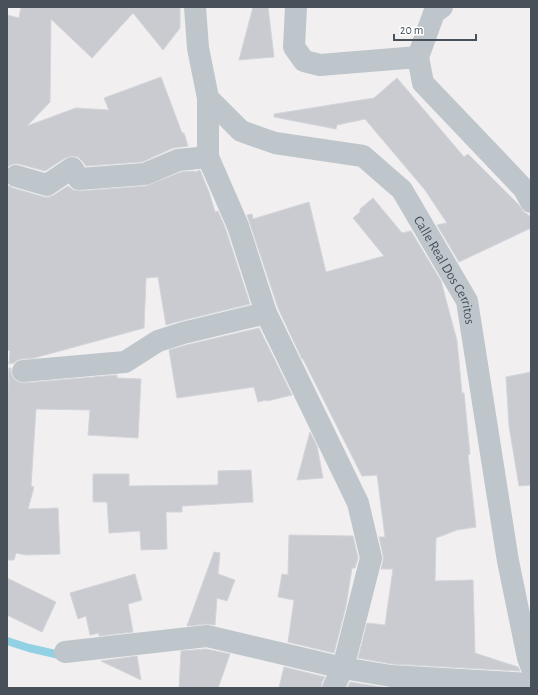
<svg xmlns="http://www.w3.org/2000/svg" width="538" height="695" font-family="'Alegreya Sans',sans-serif">
  <style>
    .lines { fill: none; stroke-linecap: round; stroke-linejoin: round }
    .stream { stroke: #92d0e4; stroke-width: 8 }
    .building { fill: #c9cbd1; stroke: #d3d5da }
    .minor { stroke: #bec6cc; stroke-width: 22 }
    .labels { text-anchor: middle; stroke-width: 4; stroke-linejoin: round; paint-order: stroke }
    .street-label { font-size: 14px; fill: #48515a; stroke: #fff }
  </style>
  <rect width="100%" height="100%" fill="#f1efef"/>
  <g class="lines">
    <path class="stream" d="M7,641L29,648L64,656"/>
  </g>
  <g class="building">
    <path d="M21,7H180V28L163,50L133,13L92,58L51,19L50,102L27,126L76,108L109,110L104,98L161,77L182,133H184L188,146L173,148L142,162L86,166L82,161L78,157L72,156L65,158L45,171L19,164H13L7,167V15L19,18Z"/>
    <path d="M253,7H268L274,57L239,60Z"/>
    <path d="M397,78L464,157L468,154L518,204L524,212L527,214L531,217V228L459,262L437,225L447,223L425,190L365,119L337,125L336,129L274,117V114L374,98Z"/>
    <path d="M200,170L209,192L215,212L218,211L226,230L250,304L180,321L166,325L158,277L146,278L144,328L34,358L22,359L16,361L14,363L9,364L10,351L7,350V185L13,188L44,197H49L54,195L68,186L73,190L80,191L146,186L181,172L194,171L195,172Z"/>
    <path d="M373,198L402,233L411,231L441,281L457,341L462,393H464L470,454L468,455L476,527L457,530L436,538L435,581L473,580L475,653L518,667L520,671L392,664L358,658L367,623L385,625L393,569H381L383,561V555L379,537H385L377,475L362,476L303,359H302L278,308L247,215L252,214L253,219L309,202L326,272L384,256L353,218L360,212V209Z"/>
    <path d="M259,328L292,395L267,401L266,400L258,402L254,387L177,398L169,350L186,345Z"/>
    <path d="M9,368H11V372L13,378L18,382L24,383L117,375V378L141,379L138,438L88,435L90,410L36,409L31,486L34,487L28,509L58,508L60,554L26,555L16,553L14,560H7V401Z"/>
    <path d="M531,372V485L519,486L509,426L506,377Z"/>
    <path d="M310,432L317,446L323,478L297,480Z"/>
    <path d="M251,470L253,502L182,506V512H166L167,549L141,550L140,531L109,533L107,502H93V474H129V486L218,485V471Z"/>
    <path d="M289,535L353,536L358,558L355,568H352L346,606L334,653L288,642L294,600L278,597L282,574L288,575Z"/>
    <path d="M214,552L220,553L218,574L235,580L227,601L217,598L215,625L206,624L187,626Z"/>
    <path d="M135,574L142,600L128,604L133,632L99,636V633L90,635L86,616L78,619L70,593Z"/>
    <path d="M7,578L56,602L42,632L7,615Z"/>
    <path d="M206,649L230,654L218,688H179L181,651Z"/>
    <path d="M137,656L141,680L101,661Z"/>
    <path d="M284,667L325,677L322,682L321,688H279Z"/>
    <path d="M350,682L387,688H347Z"/>
  </g>
  <g class="lines">
    <g class="minor">
      <path id="s1" d="M195,7L198,48L208,98L241,131L275,143L363,156L402,190L467,301L508,561L528,658L531,666"/>
      <path d="M296,7L294,47L304,61L320,65L418,57"/>
      <path d="M442,7L434,13L418,57L423,83L524,189L531,202"/>
      <path d="M208,98V157L238,226L266,313L358,503L371,558L343,668L333,688"/>
      <path d="M16,176L47,185L72,168L79,179L145,174L178,160L208,157"/>
      <path d="M23,371L125,362L158,341L183,333L266,313"/>
      <path d="M65,652L207,636L343,668L391,676L531,684"/>
    </g>
  </g>
  <g class="labels">
    <g class="street-label">
      <text dy="5" stroke="none"><textPath href="#s1" startOffset="407">Calle Real Dos Cerritos</textPath></text>
    </g>
  </g>
  <rect width="538" height="695" fill="none" stroke="#48515a" stroke-width="16"/>
  <path d="M394 34v6h82v-6" fill="none" stroke="#48515a" stroke-width="2"/>
  <text x="400" y="34" font-size="12" fill="#48515a" stroke="#ffffff" stroke-width="3" paint-order="stroke">20 m</text>
</svg>
